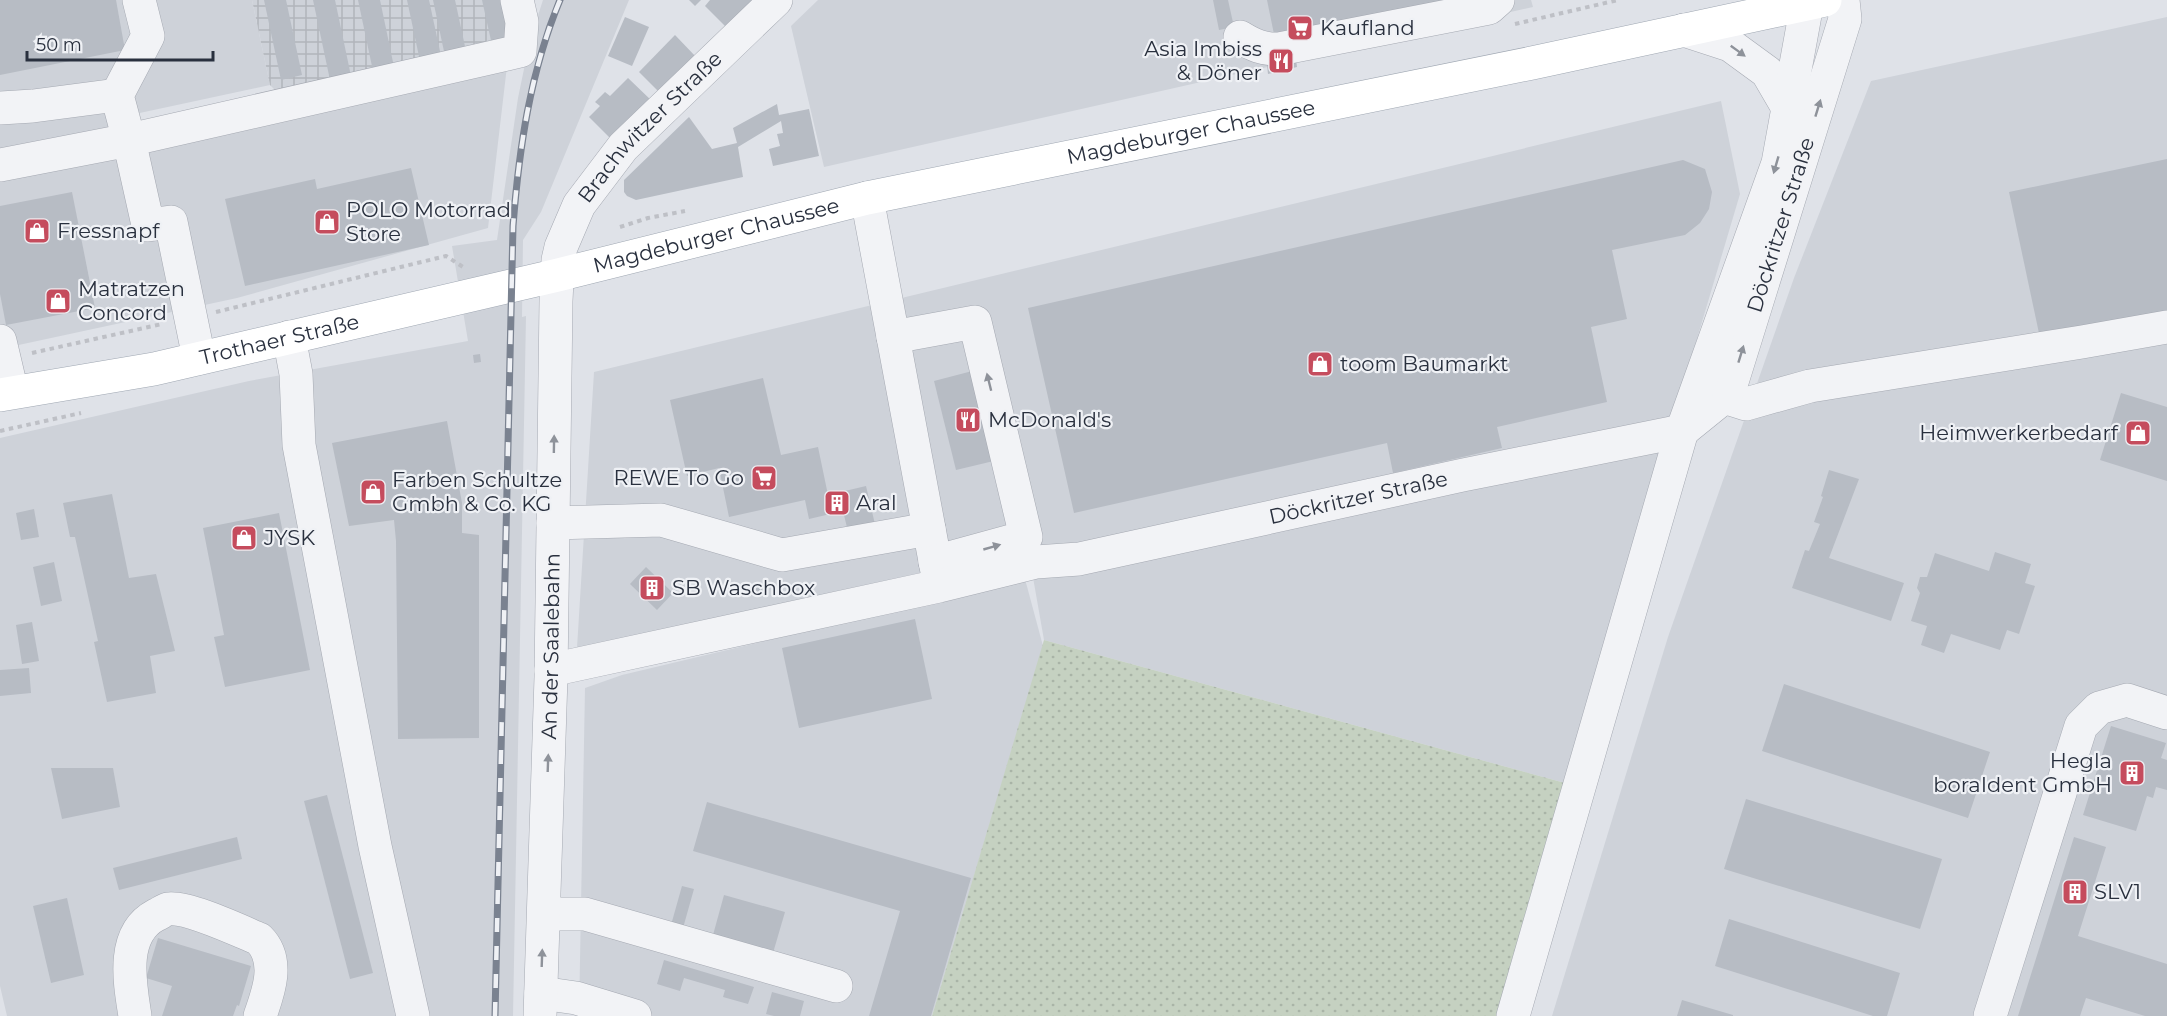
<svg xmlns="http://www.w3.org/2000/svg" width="2167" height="1016" font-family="Montserrat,sans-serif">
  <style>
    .built { fill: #ced2d9 }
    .industrial { fill: url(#industrial-grid) }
    .grass { fill: url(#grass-dots) }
    .building { fill: #b7bcc4 }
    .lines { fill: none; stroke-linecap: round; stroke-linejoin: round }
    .minor-casing { stroke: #a5a9b2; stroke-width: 34 }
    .major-casing { stroke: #9fa7b2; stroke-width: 34 }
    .path { stroke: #bec0c6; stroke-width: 4; stroke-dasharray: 4.5 4.5; stroke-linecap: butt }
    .minor { stroke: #f2f3f6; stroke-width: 33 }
    .major { stroke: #fff; stroke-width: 33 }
    .rail-casing { stroke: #7a8290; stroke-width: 7 }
    .rail { stroke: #eff1f5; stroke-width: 4.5; stroke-dasharray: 14; stroke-linecap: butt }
    .oneway { fill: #8e929a }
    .labels { text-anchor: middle; stroke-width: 4.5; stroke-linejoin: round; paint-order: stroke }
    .poi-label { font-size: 21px; fill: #29303e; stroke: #eff1f5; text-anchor: start }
    .street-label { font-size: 21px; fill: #29303e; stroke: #eff1f5 }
  </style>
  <defs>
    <pattern id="industrial-grid" width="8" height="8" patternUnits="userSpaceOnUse" patternTransform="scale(1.5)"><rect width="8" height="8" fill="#ced2d9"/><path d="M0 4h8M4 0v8" fill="none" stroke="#b1b5bb"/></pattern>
    <pattern id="grass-dots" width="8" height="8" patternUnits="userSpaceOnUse" patternTransform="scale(1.5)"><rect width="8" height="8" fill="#c5d1c1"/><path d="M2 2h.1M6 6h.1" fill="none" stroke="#a9b4a7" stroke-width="1.8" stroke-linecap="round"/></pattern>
  </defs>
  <rect width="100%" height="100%" fill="#dfe2e8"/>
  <g class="built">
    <path d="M0,0H252L270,85L135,114L144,151L507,66L488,228L237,298L0,349Z"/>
    <path d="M543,0H629L541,212L523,240L522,317L526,316L513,1016H7L0,986V438L249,381L468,341L452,246L497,240L518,98L530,40Z"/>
    <path d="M818,0H1531L1533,7L824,167L791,26Z"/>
    <path d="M2167,17V1016H1552L1668,637L1794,278L1871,81Z"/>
    <path d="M1721,101L1740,194L1565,783L1044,640L1028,549L577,648L594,372Z"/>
    <path d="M1025,579L1043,646L932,1016H579L585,688L622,675Z"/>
  </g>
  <path class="industrial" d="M252,0H508L514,41L280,95L270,85Z"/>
  <path class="grass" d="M1044,640L1565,783L1497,1016H932Z"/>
  <g class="building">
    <path d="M0,0H116L125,50L0,75Z"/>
    <path d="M264,0H286L302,75L281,80Z"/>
    <path d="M313,0H335L351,76L330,80Z"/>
    <path d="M358,0H380L394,67L373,71Z"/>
    <path d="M407,0H429L441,56L420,61Z"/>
    <path d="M433,0H455L466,51L445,56Z"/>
    <path d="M482,0H504L513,41L492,45Z"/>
    <path d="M689,0H701L695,6Z"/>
    <path d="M710,0H754L727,28L705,6Z"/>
    <path d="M1213,0H1228L1234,27L1219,30Z"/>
    <path d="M1267,0H1457L1275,39Z"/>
    <path d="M625,17L649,27L632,66L608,56Z"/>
    <path d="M675,35L697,58L661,94L639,72Z"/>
    <path d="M1295,50L1297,67L1268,74L1266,56Z"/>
    <path d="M628,78L653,102L614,142L589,117L600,106L595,102L605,92L610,96Z"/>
    <path d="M777,104L779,115L809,109L819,156L773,166L769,149L780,146L777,134L783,133L781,121L738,147L743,177L636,200L627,196L624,192V180L689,117L712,149L737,143L733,128Z"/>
    <path d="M2167,159V311L2040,338L2009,192Z"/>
    <path d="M1683,160L1705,169L1712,192L1709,209L1700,223L1685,235L1612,250L1627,319L1591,327L1607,402L1497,427L1502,448L1393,473L1387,443L1074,513L1028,308Z"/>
    <path d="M411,168L429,245L245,286L225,199L315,179L317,189Z"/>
    <path d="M72,192L95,308L6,325L0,294V206Z"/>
    <path d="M480,354L481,362L474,363L473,355Z"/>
    <path d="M980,369L1002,459L956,470L934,381Z"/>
    <path d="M763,378L781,455L818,447L828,495L866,486L881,550L854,556L843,511L809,519L805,500L729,517L719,468L687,476L670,400Z"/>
    <path d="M2121,393L2167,407V481L2100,460Z"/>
    <path d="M447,421L462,503V533L479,535V738L398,739L396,541L394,520L349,526L332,443Z"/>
    <path d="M1829,470L1859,479L1829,558L1904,583L1891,621L1792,588L1805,550L1809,551L1820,524L1814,522L1823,497L1821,496Z"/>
    <path d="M112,494L129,578L156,574L175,651L150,656L156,693L107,702L94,642L98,641L75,537H70L63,503Z"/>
    <path d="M34,509L39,537L21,540L16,513Z"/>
    <path d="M279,513L310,670L225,687L214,637L224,635L203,528Z"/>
    <path d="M1995,552L2031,564L2025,583L2035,586L2019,634L2007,630L2000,650L1951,634L1944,653L1921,645L1927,626L1911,621L1920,593L1917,588L1920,577H1927L1935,553L1989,571Z"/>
    <path d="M54,562L62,601L41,606L33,567Z"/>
    <path d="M646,567L673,593L657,610L630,584Z"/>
    <path d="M765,583L767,593L746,596L745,586Z"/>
    <path d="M915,619L932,699L799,728L782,648Z"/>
    <path d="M32,622L39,661L22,664L16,625Z"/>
    <path d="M29,668L31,693L0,696V670Z"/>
    <path d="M1784,684L1990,752L1968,818L1762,751Z"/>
    <path d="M2111,726L2166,743L2161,758L2167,760V790L2156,787L2153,798L2147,796L2136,831L2083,815Z"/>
    <path d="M51,768H113L120,807L62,819Z"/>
    <path d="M327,795L373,973L350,979L304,801Z"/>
    <path d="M1746,799L1942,859L1920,929L1724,869Z"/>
    <path d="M707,802L971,878L931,1016H869L900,911L693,851Z"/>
    <path d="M237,837L242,859L119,890L113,868Z"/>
    <path d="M2074,837L2106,847L2078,936L2167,964V1016H2145L2086,998L2080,1016H2018Z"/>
    <path d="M682,886L694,889L683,928L671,925Z"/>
    <path d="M724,895L785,912L773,953L713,935Z"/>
    <path d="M67,898L84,975L51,983L33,906Z"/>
    <path d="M1729,919L1900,973L1887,1016H1873L1715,966Z"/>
    <path d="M158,938L251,966L239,1006L237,1005L233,1016H162L172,986L146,978Z"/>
    <path d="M664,960L754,987L748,1004L723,997L725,990L684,978L680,991L657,984Z"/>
    <path d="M772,992L804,1001L800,1016H774L766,1014Z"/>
    <path d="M1682,1000L1733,1015V1016H1677Z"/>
  </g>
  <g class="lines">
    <g class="minor-casing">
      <g id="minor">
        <path d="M139,0L148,36L117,95L129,140L520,51L522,22L517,0"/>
        <path d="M1684,30L1730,45L1767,72L1788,108"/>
        <path d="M1240,37C1253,45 1264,50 1279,49L1489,8L1498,0"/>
        <path d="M0,108L33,106L117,95"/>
        <path d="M0,165L129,140L148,225L171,222L199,358"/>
        <path d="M867,198L939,582"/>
        <path d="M289,337L296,374L299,445L375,846L413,1016"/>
        <path d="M893,337L975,322L1026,537L935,562"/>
        <path d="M0,341L12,392"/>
        <path d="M1724,397L1746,404L1810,386L2082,342L2167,327"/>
        <path d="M553,523L661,520L782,555L929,529"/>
        <path id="s1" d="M551,670L939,586L1036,562L1079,559L1463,475L1682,431L1724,397L1731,385L1845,19L1843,0"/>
        <path d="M544,914H585L836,986"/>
        <path d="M541,993L576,998L635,1016"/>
        <path d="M135,1016C130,984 120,934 156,915C159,914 164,910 168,909C187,906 240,931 259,939C280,960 269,991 260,1016"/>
        <path id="s2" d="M540,1016L551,677L556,301L558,260L561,247L579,205L623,147L776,0"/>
        <path d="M1513,1016L1682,431L1778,163L1807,4"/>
        <path d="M1990,1016L2081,726L2099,708L2127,700L2167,713"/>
      </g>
    </g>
    <g class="major-casing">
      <g id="major">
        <path id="s3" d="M0,395L154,369L558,275L867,198L1532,63L1825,0"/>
      </g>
    </g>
    <g class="path">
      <path d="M1515,24L1618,0"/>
      <path d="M620,227L648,218L685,211"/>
      <path d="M216,312L446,256L463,267"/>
      <path d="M32,353L162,324"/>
      <path d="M0,431L81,413"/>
    </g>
    <use href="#minor" class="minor"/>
    <use href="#major" class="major"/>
    <g class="rail-casing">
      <path id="rail" d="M495,1016L513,226C519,149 530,72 560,0"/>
    </g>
    <use href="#rail" class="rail"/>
  </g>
  <defs><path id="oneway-solid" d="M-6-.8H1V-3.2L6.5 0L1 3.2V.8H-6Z" transform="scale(1.5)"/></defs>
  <g class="oneway">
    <use href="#oneway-solid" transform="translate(1738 51) rotate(36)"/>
    <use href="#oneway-solid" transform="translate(1818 108) rotate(-73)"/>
    <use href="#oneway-solid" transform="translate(1776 165) rotate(106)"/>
    <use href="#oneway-solid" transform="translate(1741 354) rotate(-73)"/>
    <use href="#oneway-solid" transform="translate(989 382) rotate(-104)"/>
    <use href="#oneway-solid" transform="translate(554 444) rotate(-89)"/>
    <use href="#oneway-solid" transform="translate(992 547) rotate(-16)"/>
    <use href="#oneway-solid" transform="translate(548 763) rotate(-88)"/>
    <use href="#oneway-solid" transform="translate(542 958) rotate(-88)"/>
  </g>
  <defs>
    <g id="supermarket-square" transform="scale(1.35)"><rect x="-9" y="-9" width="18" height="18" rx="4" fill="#c54c5d" stroke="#eff1f5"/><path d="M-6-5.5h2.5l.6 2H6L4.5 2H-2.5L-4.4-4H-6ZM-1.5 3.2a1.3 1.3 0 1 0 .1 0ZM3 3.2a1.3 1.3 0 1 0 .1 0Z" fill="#fff"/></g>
    <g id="restaurant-square" transform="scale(1.35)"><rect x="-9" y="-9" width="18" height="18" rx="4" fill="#c54c5d" stroke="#eff1f5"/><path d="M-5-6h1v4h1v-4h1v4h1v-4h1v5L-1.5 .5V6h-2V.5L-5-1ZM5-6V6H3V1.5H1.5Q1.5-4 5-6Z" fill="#fff"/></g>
    <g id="shop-square" transform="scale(1.35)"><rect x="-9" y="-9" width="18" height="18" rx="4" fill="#c54c5d" stroke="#eff1f5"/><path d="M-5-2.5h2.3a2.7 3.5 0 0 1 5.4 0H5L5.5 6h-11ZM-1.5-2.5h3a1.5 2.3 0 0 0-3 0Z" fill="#fff"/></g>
    <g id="building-square" transform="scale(1.35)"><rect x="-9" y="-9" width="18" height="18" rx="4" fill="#c54c5d" stroke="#eff1f5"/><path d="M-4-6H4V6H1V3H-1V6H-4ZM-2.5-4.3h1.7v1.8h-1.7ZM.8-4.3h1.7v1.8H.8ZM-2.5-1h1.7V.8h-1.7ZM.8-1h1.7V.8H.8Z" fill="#fff"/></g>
  </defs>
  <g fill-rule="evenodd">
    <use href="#supermarket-square" x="1300" y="28"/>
    <use href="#restaurant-square" x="1281" y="61"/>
    <use href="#shop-square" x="327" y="222"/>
    <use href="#shop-square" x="37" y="231"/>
    <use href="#shop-square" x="58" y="301"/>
    <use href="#shop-square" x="1320" y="364"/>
    <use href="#restaurant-square" x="968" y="420"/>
    <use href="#shop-square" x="2138" y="433"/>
    <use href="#supermarket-square" x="764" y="478"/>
    <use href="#shop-square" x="373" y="492"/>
    <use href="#building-square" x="837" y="503"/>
    <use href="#shop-square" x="244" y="538"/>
    <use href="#building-square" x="652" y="588"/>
    <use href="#building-square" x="2132" y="773"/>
    <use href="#building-square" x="2075" y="892"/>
  </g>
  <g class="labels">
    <g class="poi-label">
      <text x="1320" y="35">Kaufland</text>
      <text x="1262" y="56" text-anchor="end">Asia Imbiss<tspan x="1262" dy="24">&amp; Döner</tspan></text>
      <text x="346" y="217">POLO Motorrad<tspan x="346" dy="24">Store</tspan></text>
      <text x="57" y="238">Fressnapf</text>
      <text x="78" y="296">Matratzen<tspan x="78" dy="24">Concord</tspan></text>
      <text x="1340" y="371">toom Baumarkt</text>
      <text x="988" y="427">McDonald's</text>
      <text x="2118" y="440" text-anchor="end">Heimwerkerbedarf</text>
      <text x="744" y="485" text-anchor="end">REWE To Go</text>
      <text x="392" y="487">Farben Schultze<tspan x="392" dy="24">Gmbh &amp; Co. KG</tspan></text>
      <text x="856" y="510">Aral</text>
      <text x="264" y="545">JYSK</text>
      <text x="672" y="595">SB Waschbox</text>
      <text x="2112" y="768" text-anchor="end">Hegla<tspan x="2112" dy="24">boraIdent GmbH</tspan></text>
      <text x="2094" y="899">SLV1</text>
    </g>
    <g class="street-label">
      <text dy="7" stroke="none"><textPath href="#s2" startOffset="921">Brachwitzer Straße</textPath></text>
      <text dy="7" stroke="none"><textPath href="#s3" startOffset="1220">Magdeburger Chaussee</textPath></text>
      <text dy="7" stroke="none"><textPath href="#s1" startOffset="1392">Döckritzer Straße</textPath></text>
      <text dy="7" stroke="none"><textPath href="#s3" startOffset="734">Magdeburger Chaussee</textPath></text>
      <text dy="7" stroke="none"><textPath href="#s3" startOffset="285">Trothaer Straße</textPath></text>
      <text dy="7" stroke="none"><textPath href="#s1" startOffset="826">Döckritzer Straße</textPath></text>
      <text dy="7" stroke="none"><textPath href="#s2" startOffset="370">An der Saalebahn</textPath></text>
    </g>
  </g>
  <path d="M27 51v9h186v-9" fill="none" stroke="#29303e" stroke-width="3"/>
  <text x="36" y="51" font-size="18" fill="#29303e" stroke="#eff1f5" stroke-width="4.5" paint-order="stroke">50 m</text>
</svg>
